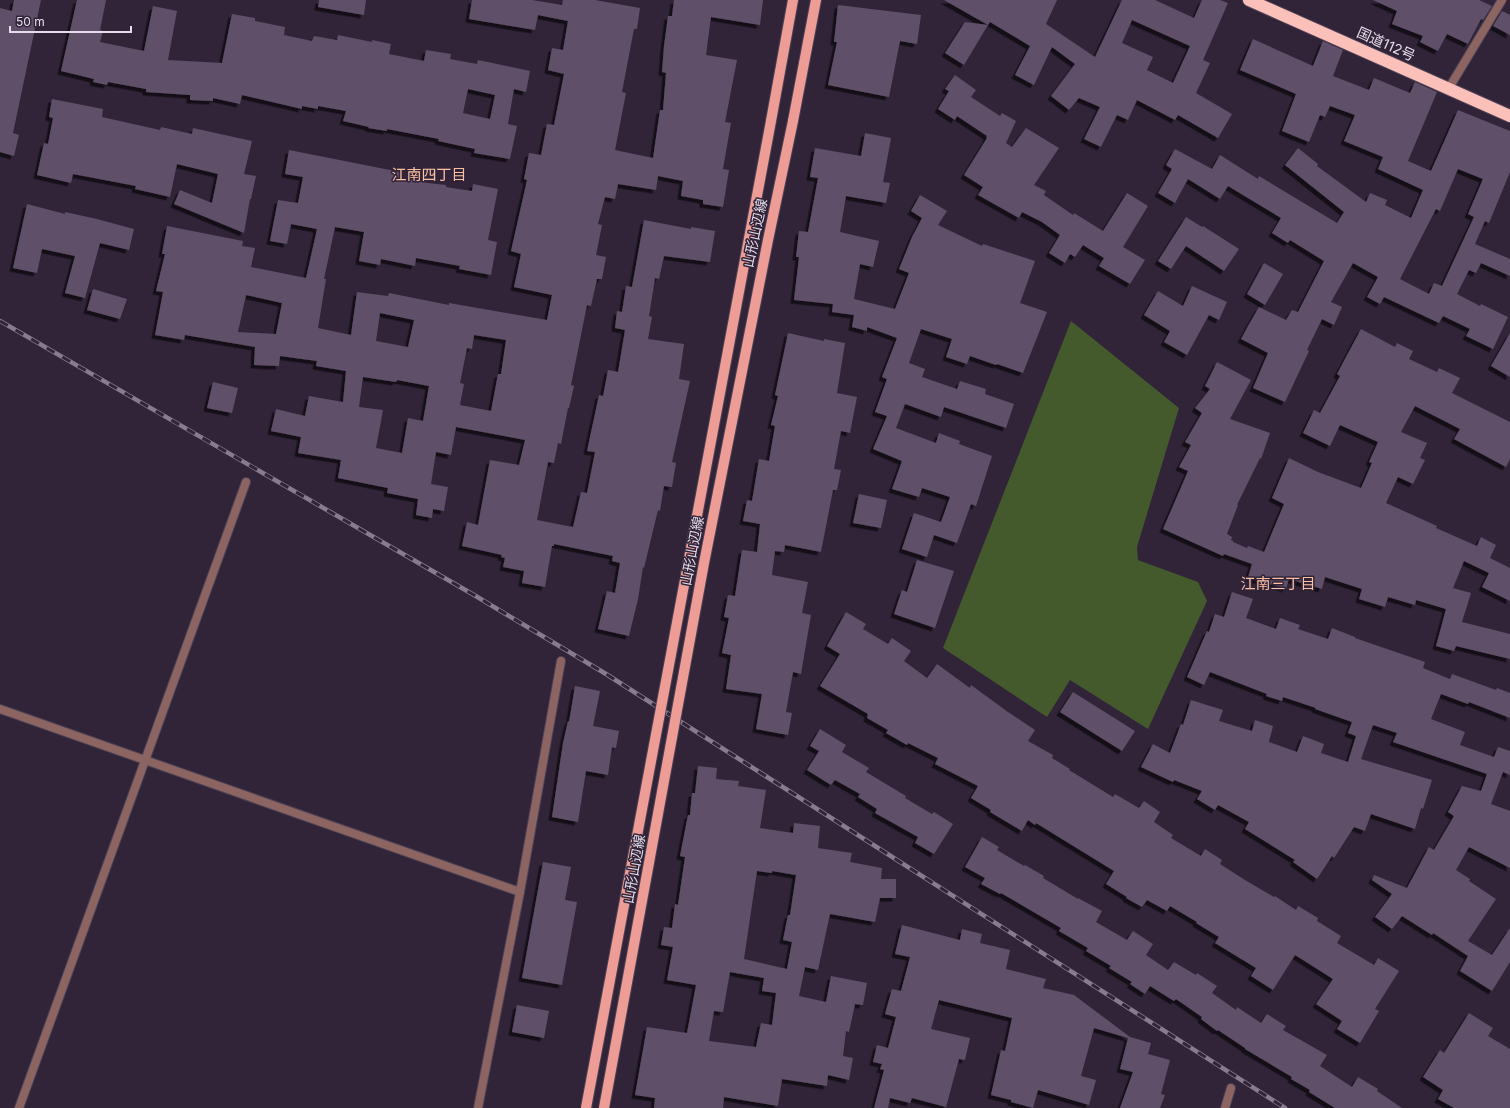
<svg xmlns="http://www.w3.org/2000/svg" width="1510" height="1108" font-family="Inter,'Noto Sans JP',sans-serif">
  <style>
    .green { fill: #44592c }
    .building { fill: #5e4f67; fill-rule: evenodd; filter: url(#shadow) }
    .lines { fill: none; stroke-linecap: round; stroke-linejoin: round }
    .street-casing { stroke: #4e4255; stroke-width: 10 }
    .primary-casing { stroke: #4e4255; stroke-width: 12 }
    .highway-casing { stroke: #4e4255; stroke-width: 14 }
    .street { stroke: #8c6461; stroke-width: 8 }
    .primary { stroke: #ee9d96; stroke-width: 10 }
    .highway { stroke: #fcc0bb; stroke-width: 12 }
    .rail-casing { stroke: #877c8e; stroke-width: 4.5 }
    .rail { stroke: #312439; stroke-width: 3; stroke-dasharray: 9; stroke-linecap: butt }
    .primary-bridge-casing { stroke: #4e4255; stroke-width: 12; stroke-linecap: butt }
    .primary-bridge { stroke: #ee9d96; stroke-width: 10 }
    .labels { text-anchor: middle; stroke-width: 3; stroke-linejoin: round; paint-order: stroke }
    .street-label { font-size: 14px; fill: #e5ddeb; stroke: #312439 }
    .neighbourhood-label { font-size: 15px; fill: #fcc0a2; stroke: #312439 }
  </style>
  <defs>
    <filter id="shadow"><feDropShadow dx="-3.5" dy="3.5" stdDeviation="0" flood-color="#0009"/></filter>
  </defs>
  <rect width="100%" height="100%" fill="#312439"/>
  <path class="green" d="M1071,321L1179,408L1137,547L1138,560L1198,582L1207,601L1148,729L1070,680L1047,717L943,648Z"/>
  <g class="building">
    <path d="M14,0H41L13,133L19,135L14,156L0,152V8L12,11Z"/>
    <path d="M77,0H106L100,30L103,31L100,42L144,51L153,6L177,11L168,60L222,63L232,14L255,18V21L285,27L284,35L312,41L314,36L337,40L338,35L372,42V40L391,44L389,54L424,61L426,50L451,54L450,59L477,64L478,60L530,71L526,92L514,89L508,124L517,126L510,159L474,153L475,149L438,141L439,139L387,129V131L368,128L369,127L343,121L346,111L318,106V109L302,106V109L242,95L240,104L213,98V101L190,100V95L146,92V89L108,82L107,85L93,82L94,79L61,71ZM468,89L495,95L490,119L463,113Z"/>
    <path d="M319,0H366L364,15L318,7Z"/>
    <path d="M472,0H532L562,5L563,0H595L640,8L637,29H634L622,92L626,93L615,150L653,158L660,110H663L666,73L662,72L664,46L668,16H672L674,0H763L760,25L711,17L706,55L737,60L725,122L731,123L723,169L729,170L723,207L703,204V200L681,196L683,181L658,176L656,190L618,184L615,199L605,197L598,224L602,225L596,255L606,257L602,279H597L591,306L587,305L571,385L574,386L569,408H568L561,444L558,443L554,463L548,462L537,520L573,527L581,492L587,493L595,452L587,451L599,395L603,396L608,370L618,372L625,330L615,328L617,311L622,312L626,286L632,287L644,220L691,229V227L715,231L710,262L664,256L659,279L655,278L649,316L652,317L648,339L684,344L679,379L690,381L672,462L676,463L672,487L664,486L660,511L658,510L644,568L643,567L638,599L629,636L598,629L607,591L615,593L620,563L612,561L613,556L554,544V546H552L545,587L522,583L524,571L503,567L505,558L501,557L502,555L462,546L467,522L478,525L490,460L519,465L525,440L456,427L451,455L436,452L431,484L448,487L444,511L433,509L432,518L416,515L418,499L387,493L388,488L338,478L341,460L298,453L301,437L271,431L276,409L305,416L309,396L343,402L346,371L316,366L317,361L280,356L279,366L254,365L255,347L185,335L184,340L155,335L163,292L156,291L165,254H162L167,226L243,241L242,246L255,248L251,267L306,278L317,229L291,224L287,244L270,241L278,200L298,203L303,177L285,174L289,150L400,172L399,177L428,183L446,185V187L472,191L473,184L498,189L488,240L497,242L491,275L459,269L460,266L416,258L415,266L381,259L380,265L359,261L364,232L335,227L324,279H326L318,328L351,335L357,292L388,296L389,293L449,305V303L547,320L552,295L514,287L521,254L511,251L527,180L524,179L529,153L541,155L547,124L554,125L564,74L548,70L552,48L563,50L568,21L538,15L535,30L469,19ZM246,295L282,303L276,334L238,332ZM380,313L414,320L408,347L376,341ZM474,335L506,340L501,374H498L491,411L460,405L464,384L460,383L467,348L472,349ZM363,377L396,382L397,380L429,386L423,421L408,418L402,453L376,448L383,410L359,407Z"/>
    <path d="M944,0H1057L1046,24L1095,57L1122,0H1155L1194,18L1202,0H1220L1228,3L1203,60L1210,63L1196,93L1232,114L1218,138L1178,115L1175,120L1137,100L1128,120L1117,115L1101,147L1084,139L1100,107L1079,98L1069,110L1051,96L1075,64L1052,47L1034,85L1015,75L1030,46L990,22L988,25ZM1132,20L1190,46L1173,83L1147,70L1153,57L1122,43Z"/>
    <path d="M1373,0H1479L1492,6L1483,20L1481,19L1468,44L1447,34L1438,51L1420,42L1423,36L1392,24L1397,11Z"/>
    <path d="M838,5L921,15L917,44L900,41L889,97L828,85L837,42H834Z"/>
    <path d="M1502,11L1510,15V35L1493,26Z"/>
    <path d="M965,22L988,25L964,65L945,53Z"/>
    <path d="M1253,39L1313,66L1323,41L1343,50L1333,76L1369,90L1374,78L1410,93L1415,82L1437,92L1408,161L1431,171L1458,110L1510,131V172L1489,223L1485,221L1475,244L1510,259V276L1481,263L1476,273L1469,270L1457,294L1480,306L1481,304L1508,317L1493,349L1466,336L1470,329L1443,316L1439,323L1384,297L1380,304L1367,297L1378,277L1353,263L1331,302L1342,307L1334,325L1322,319L1307,350L1309,351L1285,402L1253,388L1268,353L1241,339L1248,326L1259,307L1286,320L1292,310L1298,312L1324,261L1290,240L1288,243L1272,233L1281,218L1228,186L1220,199L1188,179L1175,203L1158,193L1172,169L1166,165L1175,149L1212,169L1220,155L1258,179L1259,176L1337,223L1344,212L1285,165L1298,148L1318,164L1317,166L1366,202L1370,193L1387,200L1385,205L1411,218L1423,190L1378,169L1383,157L1344,141L1355,115L1330,106L1325,117L1320,115L1309,142L1282,131L1296,94L1240,70ZM1458,169L1483,179L1468,214L1474,217L1442,286L1434,283L1429,294L1400,279L1436,209L1440,211Z"/>
    <path d="M955,75L976,90L971,97L1000,116L1002,113L1016,121L1006,143L1012,147L1026,128L1059,148L1034,185L1046,191L1044,195L1073,215L1074,213L1103,231L1127,193L1148,206L1123,247L1145,260L1130,284L1099,266L1104,258L1083,245L1075,257L1070,254L1065,263L1049,253L1060,235L1042,222L1022,212L1019,218L978,195L983,187L964,175L987,138H986L987,136L957,116L955,120L938,109L949,91L945,89Z"/>
    <path d="M52,99L103,109L102,117L160,130L161,127L192,134L193,128L252,141L244,174L256,176L251,199H250L244,233L174,204L180,190L212,203L218,174L177,164L170,197L135,189L136,186L73,174L71,183L37,175L44,143L48,144L53,118L49,117Z"/>
    <path d="M865,133L891,138L883,182L890,183L886,203L846,196L840,232L879,241L873,267L860,264L854,299L895,309L909,273L899,269L912,237L922,218L911,211L920,195L947,211L938,225L982,246L983,244L1035,261L1020,303L1047,312L1023,373L997,364L996,365L970,356L967,364L946,357L952,339L921,329L909,363L925,369L922,377L957,389L960,381L986,389L985,394L1014,404L1006,428L944,407L941,417L905,404L896,428L936,443L939,433L960,441L959,444L992,456L976,506L971,504L957,543L934,535L927,557L902,549L914,513L941,522L950,497L922,488L919,497L892,489L902,461L873,449L887,416L875,412L887,379L882,377L897,338L867,327V331L852,327L854,315L832,312L833,304L794,300L799,257H796L799,231L808,232L818,178L810,177L815,148L861,156Z"/>
    <path d="M27,204L65,214V212L97,219L134,229L129,250L100,243L85,298L65,293L75,256L42,249L37,273L13,268Z"/>
    <path d="M1186,217L1202,227L1203,226L1239,249L1224,271L1186,246L1171,269L1158,261Z"/>
    <path d="M1264,263L1283,274L1265,305L1247,294Z"/>
    <path d="M1192,286L1227,302L1219,320L1209,315L1187,355L1164,342L1170,331L1144,315L1158,291L1183,306Z"/>
    <path d="M93,289L127,299L120,319L87,310Z"/>
    <path d="M1361,329L1395,347L1397,343L1413,351L1409,359L1437,372L1439,368L1460,378L1452,393L1510,422V459L1506,467L1454,439L1460,429L1415,406L1401,432L1427,443L1420,458L1425,460L1413,484L1398,477L1386,503L1437,526L1436,528L1477,546L1481,537L1496,545L1490,558L1510,568V601L1482,587L1489,573L1464,561L1453,588L1471,593L1462,622L1510,634V659L1456,646L1454,651L1436,646L1446,609L1416,600L1415,605L1388,597L1385,607L1359,599L1362,589L1325,577L1322,589L1289,579L1286,589L1248,577L1252,564L1224,554L1223,556L1163,529L1188,471L1179,467L1191,445L1185,442L1202,413L1195,408L1210,389L1205,386L1217,362L1251,380L1230,419L1270,433L1261,459L1260,458L1237,505H1238L1227,534L1232,537L1231,540L1233,541V542L1247,548L1248,546L1264,552L1284,504L1272,498L1289,458L1318,472L1361,488L1372,463L1369,462L1378,442L1340,425L1330,446L1303,433L1314,410L1320,413L1340,376L1337,374L1346,357Z"/>
    <path d="M788,333L824,341V339L845,343L837,393L857,397L850,433L841,431L834,469L841,470L837,490H833L821,552L785,545L784,552L775,551L772,575L808,582L802,613L811,615L801,674L793,672L786,712L792,713L788,735L756,729L762,694L726,689L731,655L722,653L729,618L724,617L728,595L735,596L742,550L757,552L760,524L743,521L747,500L752,501L759,459L769,461L775,426L771,425L778,396L775,395Z"/>
    <path d="M1510,333V377L1491,366Z"/>
    <path d="M213,382L238,388L232,413L207,408Z"/>
    <path d="M859,494L887,500L881,528L853,523Z"/>
    <path d="M917,560L954,571L935,628L894,614L902,590L907,592Z"/>
    <path d="M1232,592L1253,599L1246,618L1276,629L1280,618L1300,625L1298,629L1328,639L1332,628L1355,637V638L1425,662L1423,668L1450,679L1452,674L1496,690L1497,688L1510,693V718L1469,702L1468,704L1441,694L1431,719L1465,732L1460,745L1494,757L1498,747L1510,751V775L1503,772L1491,804L1510,811V868L1469,847L1456,870L1470,879L1469,881L1496,899L1468,941L1492,955L1510,928V962L1492,991L1460,971L1468,956L1433,933L1432,935L1402,916L1392,929L1375,917L1392,894L1372,880L1374,875L1407,888L1429,847L1434,850L1454,816L1448,812L1462,786L1481,791L1487,774L1393,742L1397,733L1373,725L1361,759L1432,780L1423,809L1421,808L1415,829L1371,814L1365,831L1354,827L1334,858L1332,856L1317,879L1293,862L1295,860L1245,829L1249,822L1218,805L1215,810L1197,799L1202,791L1174,780L1173,782L1141,767L1153,744L1170,753L1181,724L1183,725L1191,700L1223,710L1219,721L1252,731L1255,720L1273,726L1269,742L1297,752L1303,736L1324,744L1321,753L1348,762L1356,736L1348,733L1352,722L1315,709L1316,708L1283,697L1282,701L1266,696L1267,694L1210,672L1204,685L1187,677L1207,631L1209,632L1215,614L1224,617Z"/>
    <path d="M846,612L866,624L863,629L888,644L892,638L911,651L904,661L927,678L937,664L970,688L971,685L1008,712L1035,730L1028,741L1053,755L1052,758L1070,769L1069,770L1113,797L1115,794L1139,808L1144,801L1160,812L1154,822L1173,835L1171,838L1201,856L1205,849L1222,860L1220,864L1245,880L1274,897L1275,896L1296,910L1298,906L1318,918L1317,921L1341,936L1337,943L1374,965L1378,958L1399,971L1375,1009L1379,1011L1360,1043L1337,1029L1342,1021L1316,1004L1333,979L1295,955L1273,990L1251,976L1256,968L1215,943L1219,937L1196,923L1197,922L1170,906L1167,911L1147,900L1142,907L1126,898L1127,897L1106,884L1114,871L1036,823L1035,825L1028,820L1022,831L990,812L991,810L971,798L978,786L935,764L938,758L908,743L907,745L886,733L888,730L867,718L868,714L820,686L840,654L827,646Z"/>
    <path d="M575,686L600,691L593,726L619,731L616,748L612,747L608,775L586,771L578,822L552,817L563,743L568,721L569,722Z"/>
    <path d="M1073,692L1135,731L1122,751L1060,712Z"/>
    <path d="M820,729L846,745L842,752L869,768L866,772L906,796L905,798L932,814L934,812L953,824L934,854L915,843L918,837L875,813L877,809L858,797L860,794L835,780L831,785L807,770L819,751L810,746Z"/>
    <path d="M698,766L717,768L716,779L739,781L738,786L766,790L760,828L793,833L794,823L820,826L818,848L852,853L850,862L882,868L881,879H896V898H880L875,922L830,914L818,970L805,967L799,996L826,1002L831,976L867,983L863,1005L855,1004L849,1032L846,1031L843,1056L853,1058L849,1080L828,1075L827,1086L782,1079L778,1106L724,1097L723,1108H654L655,1098L635,1095L647,1027L687,1033L696,985L667,980L673,947L661,945L664,927L672,928L675,904L678,905L685,857L680,856L688,815H690L692,793H695ZM757,871L772,873V871L796,875L790,915H788L783,940L792,942L787,969L744,959ZM730,972L764,978L762,991L776,993L772,1025L761,1023L756,1047L709,1041L714,1011L723,1012Z"/>
    <path d="M982,837L999,847L997,850L1024,866L1025,865L1044,876L1043,878L1078,899V898L1102,911L1096,922L1127,940L1133,931L1153,944L1146,955L1168,970L1174,962L1196,975L1197,973L1217,986L1212,993L1236,1010L1237,1007L1261,1023L1267,1014L1286,1026L1283,1030L1327,1055L1320,1066L1352,1087L1358,1077L1378,1089L1377,1091L1402,1108H1335L1309,1092L1310,1090L1291,1079L1292,1077L1245,1049V1048L1218,1030L1217,1031L1201,1019L1202,1017L1176,999L1174,1001L1150,986L1145,994L1130,984L1132,982L1109,968L1111,966L1086,951L1088,948L1059,931L1061,928L1001,893L1000,894L981,884L985,878L965,867Z"/>
    <path d="M543,862L571,867L565,900L577,902L562,985L522,978Z"/>
    <path d="M902,925L960,940L962,929L982,934L980,943L1010,950L1006,969L1046,979L1043,988L1074,995L1130,1037L1151,1043L1148,1054L1170,1060L1161,1094L1165,1095L1160,1108H1120L1133,1072L1120,1069L1128,1038L1094,1028L1081,1076L1096,1080L1089,1105L1038,1090L1033,1108L1011,1102V1100L991,1095L1001,1050L1005,1051L1012,1018L939,1000L931,1029L970,1038L965,1060L959,1059L946,1107L912,1098L910,1103L890,1098L888,1108H874L884,1070L880,1069L882,1064L873,1062L877,1045L888,1048L896,1017L885,1014L892,989L901,991L910,957L895,954Z"/>
    <path d="M517,1005L549,1011L544,1038L512,1032Z"/>
    <path d="M1469,1013L1493,1028L1488,1036L1510,1049V1108H1454L1438,1099L1443,1090L1423,1077L1440,1050L1444,1053Z"/>
  </g>
  <g class="lines">
    <g class="street-casing">
      <g id="street">
        <path d="M1449,88L1502,0"/>
        <path d="M0,709L520,892"/>
        <path d="M19,1108L246,482"/>
        <path d="M478,1108L520,892L561,661"/>
        <path d="M1225,1108L1231,1088"/>
      </g>
    </g>
    <g class="primary-casing">
      <g id="primary">
        <path d="M771,121L793,0"/>
        <path d="M793,121L816,0"/>
      </g>
    </g>
    <g class="highway-casing">
      <path id="highway" d="M1249,0L1510,116"/>
    </g>
    <use href="#street" class="street"/>
    <use href="#primary" class="primary"/>
    <use href="#highway" class="highway"/>
    <g class="rail-casing">
      <path id="rail" d="M0,321L474,595L606,674L1285,1108"/>
    </g>
    <use href="#rail" class="rail"/>
    <g class="primary-bridge-casing">
      <g id="primary-bridge">
        <path d="M586,1108L771,121"/>
        <path d="M604,1108L704,563L768,240L793,121"/>
      </g>
    </g>
    <use href="#primary-bridge" class="primary-bridge"/>
  </g>
  <g class="labels">
    <g class="street-label">
      <text transform="translate(1386 44) rotate(24)" y="5">国道112号</text>
      <text transform="translate(755 233) rotate(-78)" y="5">山形山辺線</text>
      <text transform="translate(692 551) rotate(-79)" y="5">山形山辺線</text>
      <text transform="translate(634 869) rotate(-80)" y="5">山形山辺線</text>
    </g>
    <g class="neighbourhood-label">
      <text x="429" y="180">江南四丁目</text>
      <text x="1278" y="589">江南三丁目</text>
    </g>
  </g>
  <path d="M10 26v6h121v-6" fill="none" stroke="#e5ddeb" stroke-width="2"/>
  <text x="16" y="26" font-size="12" fill="#e5ddeb" stroke="#312439" stroke-width="3" paint-order="stroke">50 m</text>
</svg>
